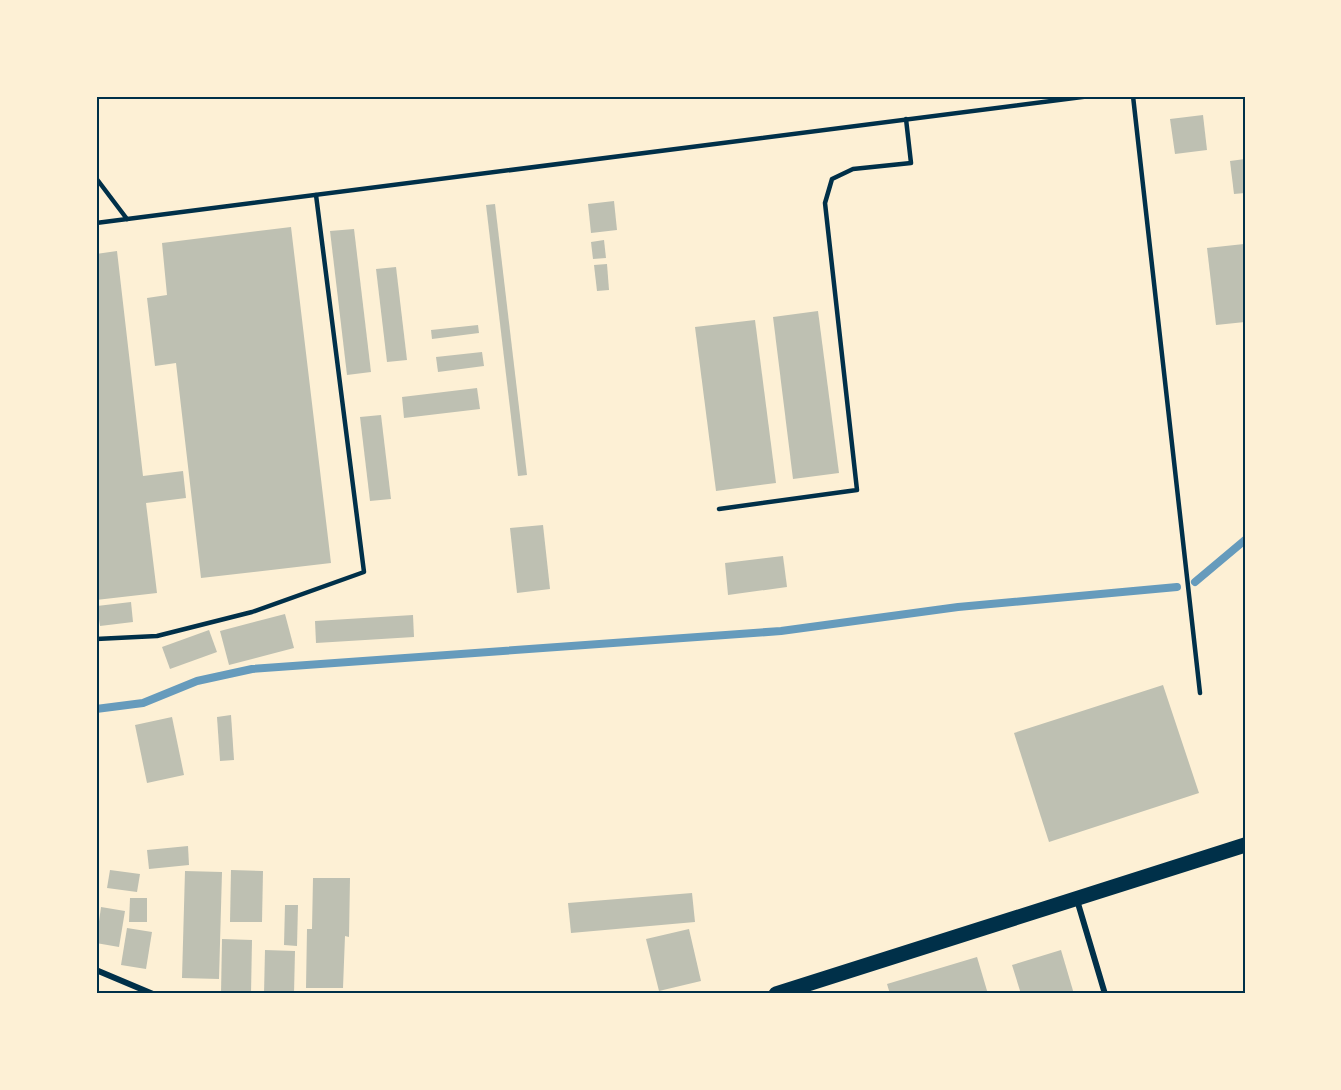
<svg xmlns="http://www.w3.org/2000/svg" width="1341" height="1090" font-family="Manrope,sans-serif">
  <style>
    .lines { fill: none; stroke-linecap: round; stroke-linejoin: round }
    .stream { stroke: #669bbc; stroke-width: 8 }
    .building { fill: #bec0b2 }
    .service { stroke: #003049; stroke-width: 4.5 }
    .minor { stroke: #003049; stroke-width: 6 }
    .primary { stroke: #003049; stroke-width: 15 }
    .neatline { fill: none; stroke: #003049; stroke-width: 2 }
  </style>
  <rect width="100%" height="100%" fill="#fdf0d5"/>
  <g class="lines">
    <g class="stream">
      <path d="M1195,582L1245,540"/>
      <path d="M96,709L143,703L197,681L252,669L781,631L958,607L1177,587"/>
    </g>
  </g>
  <g class="building">
    <path d="M1203,115L1207,150L1175,154L1170,119Z"/>
    <path d="M1245,159V193L1234,194L1230,161Z"/>
    <path d="M614,201L617,230L591,233L588,204Z"/>
    <path d="M495,204L527,475L518,476L486,205Z"/>
    <path d="M291,227L331,563L201,578L176,363L155,366L147,298L167,295L162,243Z"/>
    <path d="M354,229L371,372L347,375L330,231Z"/>
    <path d="M604,240L606,258L593,259L591,242Z"/>
    <path d="M1244,244L1245,322L1216,325L1207,248Z"/>
    <path d="M117,251L143,476L183,471L186,498L146,503L157,593L96,600V254Z"/>
    <path d="M607,264L609,290L597,291L594,265Z"/>
    <path d="M396,267L407,360L387,362L376,269Z"/>
    <path d="M818,311L839,473L793,479L773,317Z"/>
    <path d="M755,320L776,483L716,491L695,327Z"/>
    <path d="M478,325L479,333L432,339L431,330Z"/>
    <path d="M482,352L484,366L438,372L436,357Z"/>
    <path d="M477,388L480,409L404,418L402,397Z"/>
    <path d="M381,415L391,499L370,501L360,417Z"/>
    <path d="M543,525L550,589L517,593L510,528Z"/>
    <path d="M783,556L787,587L728,595L725,563Z"/>
    <path d="M131,602L133,622L100,626L97,606Z"/>
    <path d="M285,614L294,648L229,665L220,631Z"/>
    <path d="M413,615L414,637L316,643L315,621Z"/>
    <path d="M209,630L217,652L170,669L162,647Z"/>
    <path d="M1163,685L1199,793L1049,842L1014,733Z"/>
    <path d="M231,715L234,760L220,761L217,717Z"/>
    <path d="M172,717L184,775L147,783L135,725Z"/>
    <path d="M188,846L189,865L149,869L147,850Z"/>
    <path d="M110,870L140,874L137,892L107,888Z"/>
    <path d="M231,870L263,871L262,922H230Z"/>
    <path d="M185,871L222,872L219,979L182,978Z"/>
    <path d="M313,878H350L349,937L345,936L343,988H306L307,929H312Z"/>
    <path d="M692,893L695,922L571,933L568,903Z"/>
    <path d="M130,898H147V922H129Z"/>
    <path d="M285,905H298L297,946L284,945Z"/>
    <path d="M101,907L125,911L119,947L96,943Z"/>
    <path d="M127,928L152,932L146,969L121,965Z"/>
    <path d="M689,929L701,981L659,991L646,939Z"/>
    <path d="M222,939L252,940L251,994H221Z"/>
    <path d="M265,950L295,951L294,994H264Z"/>
    <path d="M1061,950L1074,994H1021L1012,965Z"/>
    <path d="M977,957L988,994H890L887,984Z"/>
  </g>
  <g class="lines">
    <g class="service">
      <path d="M1133,96L1200,693"/>
      <path d="M96,178L127,219"/>
      <path d="M96,223L1090,96"/>
      <path d="M719,509L857,490L825,203L832,179L853,169L911,163L906,119"/>
      <path d="M96,639L157,636L252,612L364,572L316,195"/>
    </g>
    <g class="minor">
      <path d="M1077,900L1105,994"/>
      <path d="M96,970L153,994"/>
    </g>
    <path class="primary" d="M776,994L1245,845"/>
  </g>
  <rect width="1341" height="1090" fill="none" stroke="#fdf0d5" stroke-width="195"/>
  <rect x="98" y="98" width="1146" height="894" class="neatline"/>
</svg>
